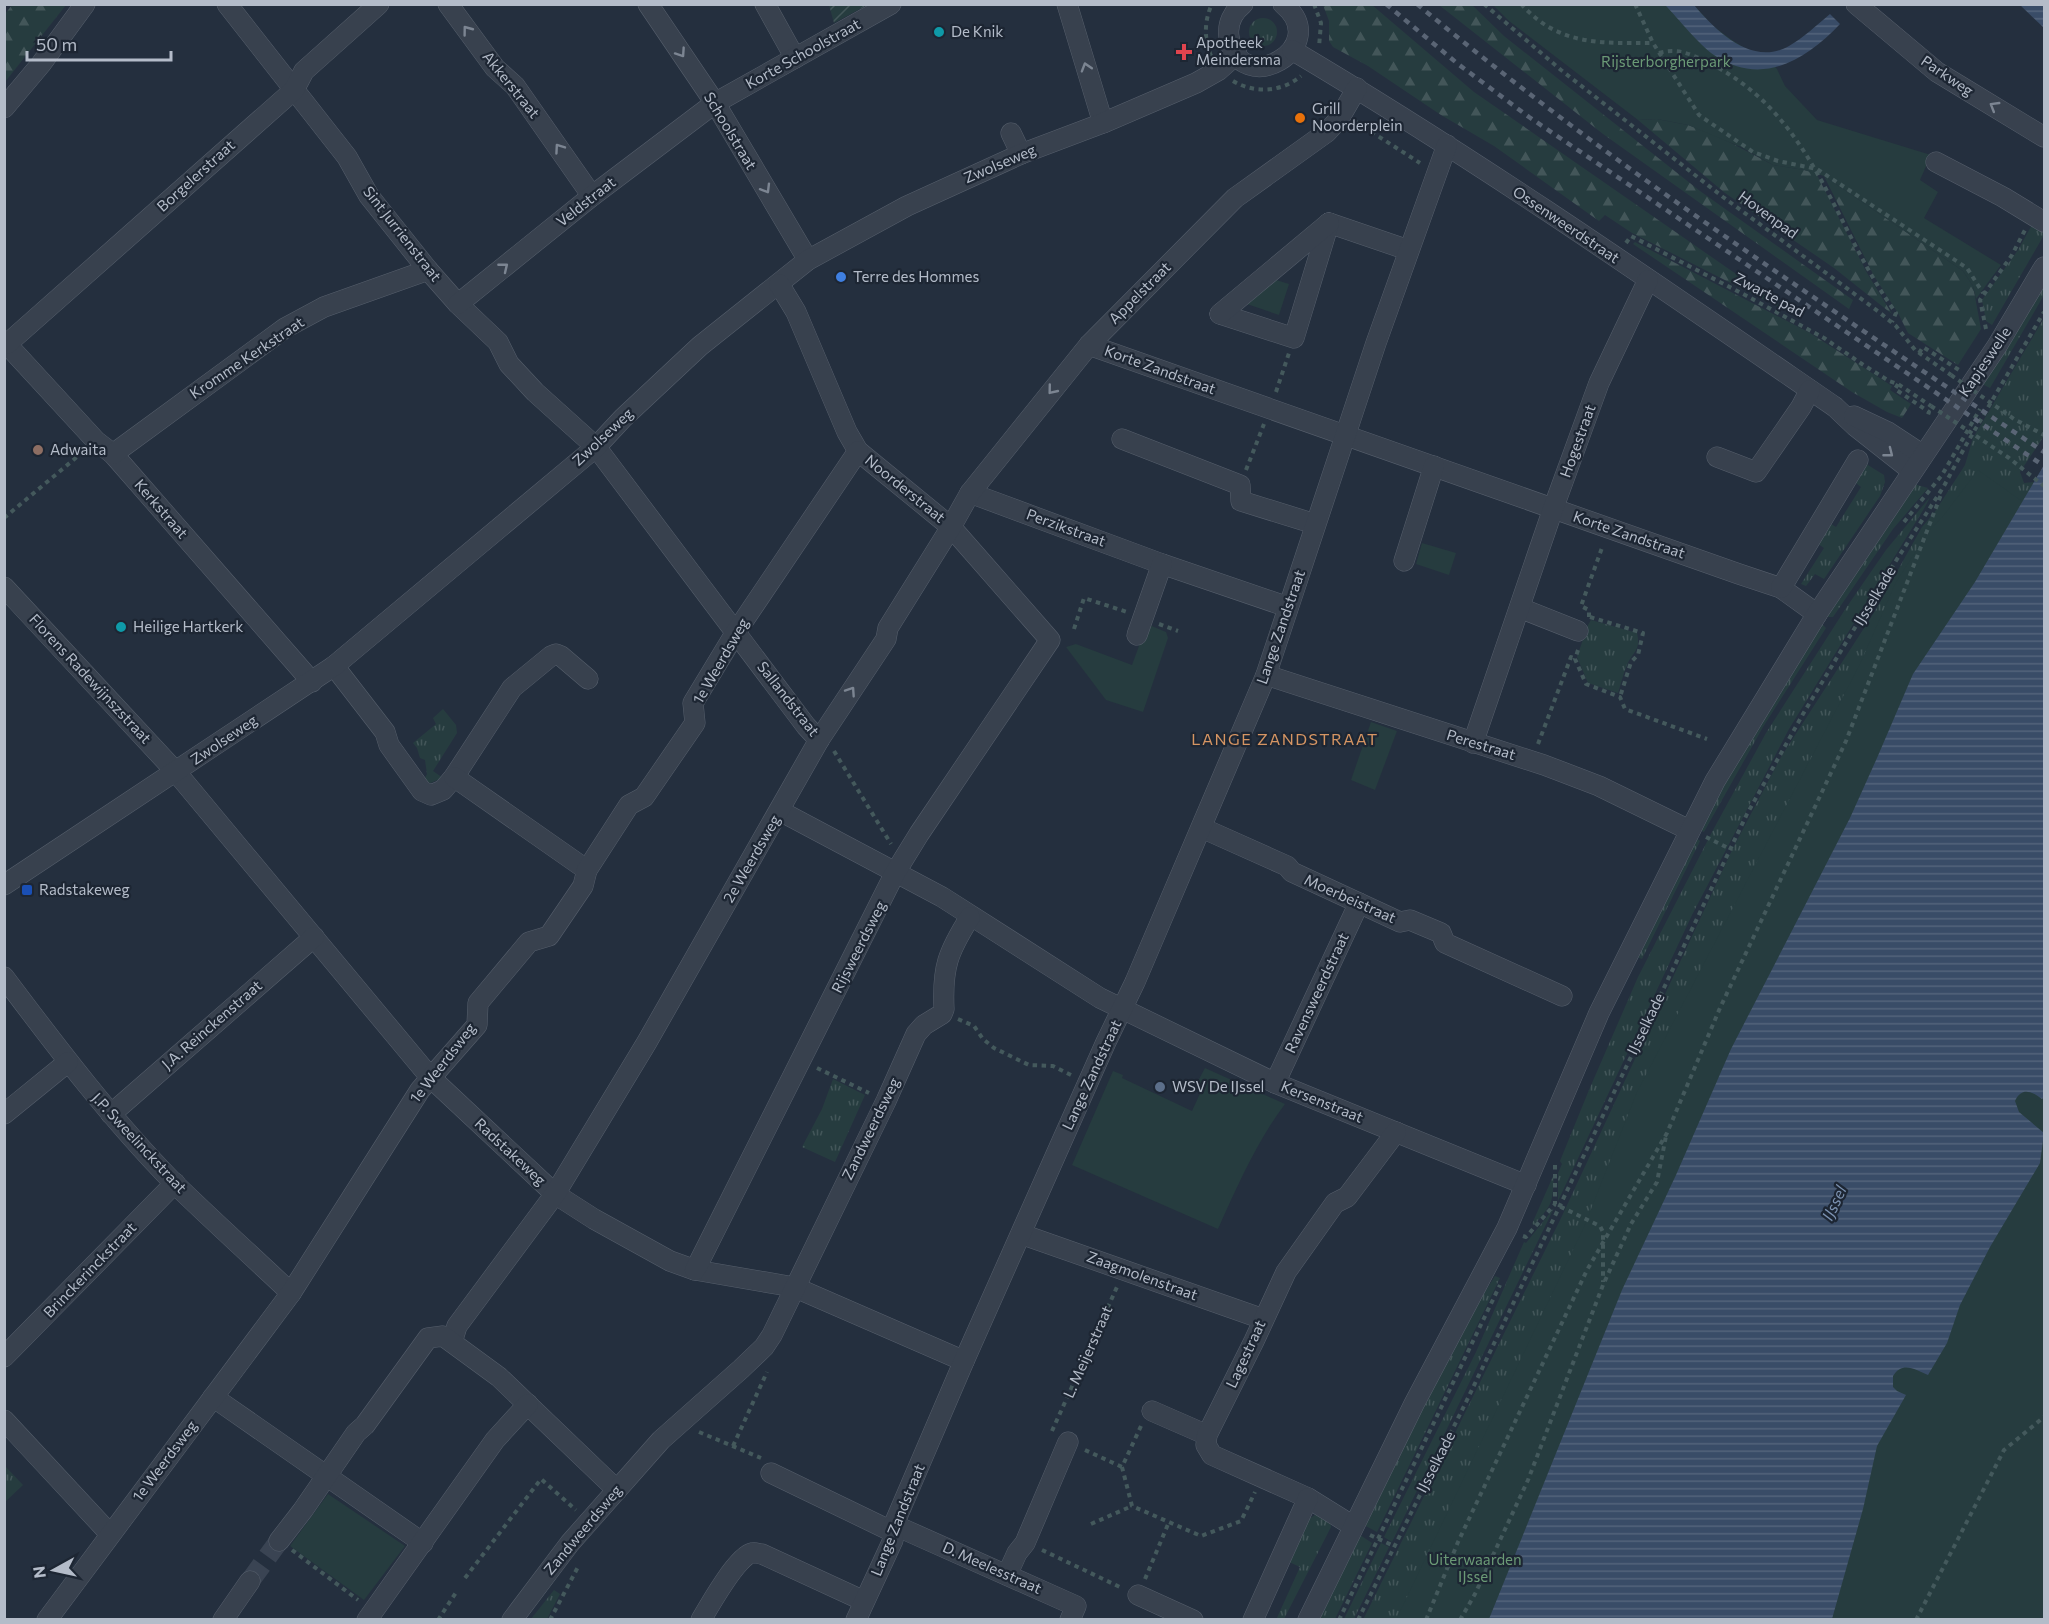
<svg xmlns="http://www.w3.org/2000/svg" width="2049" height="1624" font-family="Commissioner,sans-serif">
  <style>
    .grass { fill: url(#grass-tufts) }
    .forest { fill: url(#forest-firs) }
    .park { fill: #263c3f }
    .garden { fill: url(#garden-furrows) }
    .water { fill: url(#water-rules) }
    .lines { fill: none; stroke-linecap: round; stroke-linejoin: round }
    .minor-tunnel { stroke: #3a4453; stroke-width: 20; stroke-dasharray: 20 10; stroke-linecap: butt }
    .minor-casing { stroke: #565f6c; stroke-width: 21 }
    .path { stroke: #44595c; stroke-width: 4; stroke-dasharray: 4.5 4.5; stroke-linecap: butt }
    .minor { stroke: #38414e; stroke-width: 20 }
    .rail { stroke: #5a6575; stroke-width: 4.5; stroke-dasharray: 6 6; stroke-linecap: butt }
    .path-bridge { stroke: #44595c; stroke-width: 4; stroke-dasharray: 4.5 4.5; stroke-linecap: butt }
    .oneway { stroke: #7c8592 }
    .culture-dot { fill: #0f9aa8; stroke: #1d2633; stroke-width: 2 }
    .health-dot { fill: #e0444e; stroke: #1d2633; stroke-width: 2 }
    .food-dot { fill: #e8710a; stroke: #1d2633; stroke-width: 2 }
    .shop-dot { fill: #3f7fe0; stroke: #1d2633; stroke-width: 2 }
    .education-dot { fill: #8d6e63; stroke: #1d2633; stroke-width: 2 }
    .transit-dot { fill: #1a4fb4; stroke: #1d2633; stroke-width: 2 }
    .service-dot { fill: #5c6f8a; stroke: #1d2633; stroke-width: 2 }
    .labels { text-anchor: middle; stroke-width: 4.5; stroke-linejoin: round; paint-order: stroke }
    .poi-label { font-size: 15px; fill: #b4bcc9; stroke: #1d2633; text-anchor: start }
    .street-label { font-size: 15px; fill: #b4bcc9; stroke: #1d2633 }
    .park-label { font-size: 15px; fill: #6b9a76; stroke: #1d2633 }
    .neighbourhood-label { font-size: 16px; letter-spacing: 1.5px; fill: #d59563; stroke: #1d2633 }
    .water-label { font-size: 16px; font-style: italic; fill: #7c92b1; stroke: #1d2633 }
  </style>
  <defs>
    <pattern id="grass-tufts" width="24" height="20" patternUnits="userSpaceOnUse" patternTransform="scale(1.5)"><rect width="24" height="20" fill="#263c3f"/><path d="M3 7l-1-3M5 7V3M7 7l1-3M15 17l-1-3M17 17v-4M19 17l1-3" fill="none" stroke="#435659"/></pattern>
    <pattern id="forest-firs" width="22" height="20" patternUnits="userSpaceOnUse" patternTransform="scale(1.5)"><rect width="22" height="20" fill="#263c3f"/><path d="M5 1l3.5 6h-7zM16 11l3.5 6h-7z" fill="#435659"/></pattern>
    <pattern id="garden-furrows" width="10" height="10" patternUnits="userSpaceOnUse" patternTransform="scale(1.5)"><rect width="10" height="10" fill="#263c3f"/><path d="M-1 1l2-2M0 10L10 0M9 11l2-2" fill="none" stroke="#435659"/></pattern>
    <pattern id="water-rules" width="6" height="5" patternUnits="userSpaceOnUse" patternTransform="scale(1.5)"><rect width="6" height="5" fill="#394c67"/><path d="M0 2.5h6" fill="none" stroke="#53647b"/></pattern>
  </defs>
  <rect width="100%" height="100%" fill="#242f3e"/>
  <g class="grass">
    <circle cx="1263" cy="32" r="14"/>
    <path d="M2033,223L2044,231V235L1992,325L1986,321L1982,300L2018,250Z"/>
    <path d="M2044,283V295L1990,388L1982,384Z"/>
    <path d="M2044,318V436L2020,472L2024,483L2034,482L2031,488L1975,582L1489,1619L1363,1620L1562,1216L1733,848L1781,757L1875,611L1922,527L1934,513L1965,465L1973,438Z"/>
    <path d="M1863,462L1884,475L1885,482L1880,496L1824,579L1815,574L1806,586L1801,584L1824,548L1815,542L1826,521L1836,527L1861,487L1852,480Z"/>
    <path d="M1914,484L1928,488L1893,529L1833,617H1828L1827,615Z"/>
    <path d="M1930,497L1925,507L1789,729L1692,915L1558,1201V1173L1562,1164L1560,1161L1589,1090L1638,977L1712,832L1766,733L1846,608L1886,550Z"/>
    <path d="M1591,620L1637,633C1641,651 1633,651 1627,665C1623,674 1621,684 1618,693L1588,683L1577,657L1588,625Z"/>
    <path d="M1821,623L1826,628L1763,727L1704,832L1698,829L1739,754Z"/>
    <path d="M443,709L456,725L457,733L433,771L443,778L430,783L424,780L427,774L425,760L420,758L417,748L413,743L436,724L433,718Z"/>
    <path d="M1695,837L1700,841L1642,959L1635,956Z"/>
    <path d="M833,1079L865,1095L835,1162L802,1147L822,1109Z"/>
    <path d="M1554,1174C1552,1204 1554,1202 1534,1225L1532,1224Z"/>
    <path d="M1554,1208L1392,1542L1384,1537L1476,1352L1524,1242L1526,1243Z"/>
    <path d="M1495,1276L1500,1278L1377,1532L1364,1525L1449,1349Z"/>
    <path d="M5,1466L23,1485L5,1502Z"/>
    <path d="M1315,1515L1322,1516L1330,1522L1331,1527L1284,1619L1276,1620L1300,1567L1287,1561L1307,1520Z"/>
    <path d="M1360,1535L1372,1543L1335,1619L1319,1620Z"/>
    <path d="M1381,1543L1389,1547L1354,1619H1344Z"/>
    <path d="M554,1590L560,1594L547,1619H531Z"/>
  </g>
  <g class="forest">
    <path d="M12,5H66L5,82V14Z"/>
    <path d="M1323,5H1372L1474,92L1798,317L1632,233L1605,215L1599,221L1494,146L1441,115L1368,66L1333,47L1329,41V21Z"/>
    <path d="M1439,5H1472L1504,36L1700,191L1853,300L1849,309L1603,134Z"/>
    <path d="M1657,119L1688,125L1718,136L1773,165L1804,170L1816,173L1867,273L1892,314L1834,268L1725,193L1638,120Z"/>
    <path d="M1824,176L1963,271L1973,286L1981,329L1958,365L1908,333L1898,313L1874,276Z"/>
    <path d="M1635,242L1810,333L1892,386L1890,390L1911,404L1902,418L1887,412L1852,392L1633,244Z"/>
  </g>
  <g class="park">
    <path d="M1493,5H1694L1713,26L1732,40L1748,50L1763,53L1777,69L1785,86L1817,120L1931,155L1920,180L1938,192L1924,218L2001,265L1976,299L1973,286L1963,271L1824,176L1804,170L1773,165L1741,147L1688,125L1657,119L1638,120L1509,21Z"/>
    <path d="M1270,278L1289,284L1279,315L1244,303Z"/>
    <path d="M1978,470L2037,512L1508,1619L1396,1620L1584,1227L1637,1092L1860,664L1896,582L1929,531L1944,515Z"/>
    <path d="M1422,543L1456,553L1449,575L1416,564Z"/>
    <path d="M1147,624L1166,632L1168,638L1143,712L1106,700L1066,647L1076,644L1132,665Z"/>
    <path d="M1371,722L1397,731L1375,790L1351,780Z"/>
    <path d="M2044,1036V1619L1787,1620L1888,1378Z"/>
    <path d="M1205,1068L1285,1104C1257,1141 1237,1187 1218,1229L1072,1165L1113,1071L1123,1075L1122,1078L1192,1111L1203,1087L1197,1083Z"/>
    <path d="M328,1494L405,1546L364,1600L290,1546Z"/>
  </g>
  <path class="garden" d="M829,5V4L867,5L834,23Z"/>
  <g class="water">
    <path d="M1665,5H1694C1716,31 1752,67 1789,46C1803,38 1817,25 1830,14L1840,24C1805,61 1761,87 1714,55C1699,45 1678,18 1665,5Z"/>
    <path d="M2020,5H2044V28Z"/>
    <path d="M2044,465V1097L2042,1099C2032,1091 2021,1087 2015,1101L2019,1112L2044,1133L2040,1163L1990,1247L1960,1305L1947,1343L1928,1375C1915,1369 1902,1361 1893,1376V1387L1897,1391L1906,1395L1877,1446L1863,1509L1832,1619H1489L1622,1290L1676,1175L1731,1049L1850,818L1877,758L1913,674L1975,582Z"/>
  </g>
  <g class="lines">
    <path class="minor-tunnel" d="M250,1581L279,1541"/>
    <g class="minor-casing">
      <g id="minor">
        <path d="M227,4L347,157L369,196L428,270L458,304L498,342L509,364L535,392L596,447L806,726L819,740"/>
        <path d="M448,4L495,68L515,86L592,196"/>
        <path d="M648,4L715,103L808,260"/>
        <path d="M765,4L795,58"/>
        <path d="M1067,4L1103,123"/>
        <path d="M1243,4C1233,12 1227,24 1229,37C1239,101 1335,47 1283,4"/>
        <path d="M1856,4L1937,72L2044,137"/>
        <path d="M1292,50C1478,160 1656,284 1835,407L1855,426L1912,471"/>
        <path d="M4,108L41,64L85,4"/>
        <path d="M1011,133L1021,154"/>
        <path d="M1936,162L2003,197L2044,222"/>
        <path d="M1329,223L1408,250"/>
        <path d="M458,304L592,196L715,103L891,4"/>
        <path d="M1220,314L1294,338L1329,223"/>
        <path d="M1220,314L1329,223"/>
        <path d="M4,341L96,441L113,454L312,682"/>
        <path d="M7,344L294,90L304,71L379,4"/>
        <path d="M1089,345L1739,574L1781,588L1817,614"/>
        <path d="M1854,416L1888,432L1923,455"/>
        <path d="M1122,439L1240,485L1241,501L1315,524"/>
        <path d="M113,454L285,328L324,307L428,270"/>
        <path d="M1717,457L1756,472L1801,407L1810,390"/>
        <path d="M970,493L1162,564L1288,607"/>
        <path d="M1404,561L1434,466"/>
        <path d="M4,587L176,772L430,1077L555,1194L594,1219L670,1261L695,1270L794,1287L964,1361"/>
        <path d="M1781,588L1858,460"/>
        <path d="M1520,608L1578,631"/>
        <path d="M1137,635L1162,564"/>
        <path d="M334,666L385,732L389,745L422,791L431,795L443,790L454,777L512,688L551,656L556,654L561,656L588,679"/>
        <path d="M1266,675L1544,765L1599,786L1689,830"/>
        <path d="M1473,743L1553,509L1599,383L1648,280"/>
        <path d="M454,777L587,870"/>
        <path d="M780,811L942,897L1100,998L1275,1083L1526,1185"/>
        <path d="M1202,828L1287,866L1292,872L1400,922L1410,920L1441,933L1445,943L1562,996"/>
        <path d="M4,885L334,666L596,447L623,418L700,346L808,260L907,206L1021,154L1103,123L1196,83L1219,70L1237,54"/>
        <path d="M4,977C58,1049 112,1120 175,1184C213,1221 253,1257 291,1293"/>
        <path d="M1275,1083L1359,903"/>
        <path d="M4,1114L68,1062"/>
        <path d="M111,1114L314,937"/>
        <path d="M1021,1234L1263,1319"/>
        <path d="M695,1270L895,873L919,834L1050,640L951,527L858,451L847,432L796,312L779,284"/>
        <path d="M452,1342L457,1326L555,1194L647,1042L819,740L886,639L888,628L951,527L970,493L1089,345L1235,198L1327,132L1339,119L1357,88"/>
        <path d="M4,1357L175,1183"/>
        <path d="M213,1397L423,1543"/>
        <path d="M1152,1411L1207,1435"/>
        <path d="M4,1420L110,1534"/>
        <path d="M771,1473L891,1531"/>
        <path d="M894,1525L1076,1606L1070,1620"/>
        <path d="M1353,1526L1308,1498L1212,1455L1206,1445L1207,1435L1254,1341L1286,1272L1335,1203L1347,1197L1396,1132"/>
        <path d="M279,1541L303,1510L356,1433L365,1425L428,1338L443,1336L499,1377L617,1490"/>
        <path d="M1007,1575L1017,1553L1025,1543L1068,1442"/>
        <path d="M1138,1595L1193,1620"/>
        <path d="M47,1620L291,1293L420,1090L477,1025L478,1003L529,942L549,936L583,886L587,870L629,805L644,797L695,723L693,703L736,632L858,451"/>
        <path d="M223,1620L250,1581"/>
        <path d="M367,1620L495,1440L528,1404"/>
        <path d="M512,1620L570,1543L661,1440L741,1369L764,1347L772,1335L886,1101L916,1034L924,1025L942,1014L944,1009C942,967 948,952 970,917"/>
        <path d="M701,1620C709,1606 738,1555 752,1553C755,1552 759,1554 762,1554L864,1601"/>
        <path d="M856,1620L893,1540L891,1531L964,1361L1106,1042L1135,982L1266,675L1376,343L1447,145"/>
        <path d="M1253,1620L1308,1498"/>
        <path d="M1308,1620L1414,1404L1507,1228L1599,1013L1715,781L1817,614L1997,346L2044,267"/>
      </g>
    </g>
    <g class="path">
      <path d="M1314,4L1321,23L1319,47"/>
      <path d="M1484,4L1561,70L1723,197L1879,312L1896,326L1915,350L1951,375"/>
      <path d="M1521,4C1559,46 1600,43 1653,43"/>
      <path d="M1635,4L1653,43L1699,115L1753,152L1778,161L1817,169L1967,268L1983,293"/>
      <path d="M1659,53C1679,47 1694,56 1711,64C1815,117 1833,227 1896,313L1892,322"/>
      <path d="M1211,56C1204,39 1204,21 1212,4"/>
      <path d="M1233,81C1255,94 1282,92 1301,76"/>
      <path d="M1356,122L1420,163"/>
      <path d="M1626,243L1631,236L1745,295L1824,338L1862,364L1889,381L1898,384L1931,406"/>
      <path d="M1986,329L1980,300L2012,255L2025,230"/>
      <path d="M1919,353L1923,347L1959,370"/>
      <path d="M1898,384L1895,389L1929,412L1928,415"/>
      <path d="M1276,392L1289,353"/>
      <path d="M1246,470L1264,424"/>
      <path d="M4,518L84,451"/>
      <path d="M1904,522L1942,475L1980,409"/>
      <path d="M1589,617V610L1581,606L1603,545"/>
      <path d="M1590,617L1643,633L1638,655L1631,662L1620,697"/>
      <path d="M1159,624L1178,631"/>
      <path d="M1074,629L1084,598L1127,612"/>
      <path d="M1578,650L1575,659L1586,684L1620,697L1625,709L1707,739"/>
      <path d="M1538,744L1571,657L1575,659"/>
      <path d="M834,751L891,844"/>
      <path d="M1706,837L1730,849"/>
      <path d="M958,1019L974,1026L983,1039L994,1048L1029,1065L1053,1066L1071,1075"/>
      <path d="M817,1068L869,1093"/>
      <path d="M1555,1165V1204L1600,1226L1603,1232V1282"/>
      <path d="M1523,1236L1526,1237L1555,1204"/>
      <path d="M1141,1426L1122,1467L1132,1506L1201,1536L1241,1521L1255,1492"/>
      <path d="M1052,1431L1117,1287"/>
      <path d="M699,1432L761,1458"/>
      <path d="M733,1446L767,1372"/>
      <path d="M1085,1450L1122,1467"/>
      <path d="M1091,1524L1132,1506"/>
      <path d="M1370,1535L1394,1546"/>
      <path d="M292,1550L358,1600"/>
      <path d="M1042,1550L1122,1588"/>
      <path d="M465,1578L541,1479L576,1510"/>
      <path d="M1145,1579L1169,1522"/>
      <path d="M438,1620L457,1591"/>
      <path d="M550,1620L579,1565"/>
      <path d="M1339,1620L1500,1285"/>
      <path d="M1358,1620L1468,1398L1747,814L1803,714L1883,581L1944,486L1966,445L2044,312"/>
      <path d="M1426,1620L1458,1542L1587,1270L1667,1133L1720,1008L1846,741L1942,492"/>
      <path d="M1460,1620L1475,1594L1528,1480L1603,1285L1631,1224L1657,1182L1666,1136"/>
      <path d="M1916,1620L2004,1450L2044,1417"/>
    </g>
    <use href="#minor" class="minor"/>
    <g class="rail">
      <path d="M1386,4L1458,64L1529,117L2044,466"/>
      <path d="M1417,4C1615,169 1831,309 2044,452"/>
    </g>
    <g class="path-bridge">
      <path d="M1951,375L2014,419L2044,435"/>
      <path d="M1931,406L2009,458L2044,486"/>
    </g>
  </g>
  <defs><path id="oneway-chevron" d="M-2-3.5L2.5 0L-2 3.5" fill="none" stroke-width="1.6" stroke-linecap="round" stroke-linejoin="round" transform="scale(1.5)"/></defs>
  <g class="oneway">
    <use href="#oneway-chevron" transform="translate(467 30) rotate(-127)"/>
    <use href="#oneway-chevron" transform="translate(681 53) rotate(56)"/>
    <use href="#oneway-chevron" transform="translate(1086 67) rotate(-107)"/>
    <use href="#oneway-chevron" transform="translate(1994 106) rotate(-149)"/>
    <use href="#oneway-chevron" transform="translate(559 148) rotate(-125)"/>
    <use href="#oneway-chevron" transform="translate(766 189) rotate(59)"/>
    <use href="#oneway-chevron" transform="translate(504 267) rotate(-39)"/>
    <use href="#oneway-chevron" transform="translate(1052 390) rotate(129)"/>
    <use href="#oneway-chevron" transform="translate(1889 453) rotate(38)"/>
    <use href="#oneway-chevron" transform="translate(851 691) rotate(-56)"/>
  </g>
  <g class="culture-dot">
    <circle cx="939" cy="32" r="6"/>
    <circle cx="121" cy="627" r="6"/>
  </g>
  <path class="health-dot" d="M1181 43h6v6h6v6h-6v6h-6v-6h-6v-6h6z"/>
  <circle class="food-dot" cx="1300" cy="118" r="6"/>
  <circle class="shop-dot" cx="841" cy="277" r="6"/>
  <circle class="education-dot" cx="38" cy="450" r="6"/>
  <rect class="transit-dot" x="21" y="884" width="12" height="12" rx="3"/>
  <circle class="service-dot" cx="1160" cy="1087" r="6"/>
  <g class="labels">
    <g class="poi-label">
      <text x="951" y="37">De Knik</text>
      <text x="1196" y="48">Apotheek<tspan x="1196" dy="17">Meindersma</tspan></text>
      <text x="1312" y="114">Grill<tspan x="1312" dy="17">Noorderplein</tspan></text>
      <text x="853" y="282">Terre des Hommes</text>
      <text x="50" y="455">Adwaita</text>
      <text x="133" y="632">Heilige Hartkerk</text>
      <text x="39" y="895">Radstakeweg</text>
      <text x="1172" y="1092">WSV De IJssel</text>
    </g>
    <g class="street-label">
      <text transform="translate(803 54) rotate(-29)" y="5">Korte Schoolstraat</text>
      <text transform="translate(1947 76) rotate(34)" y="5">Parkweg</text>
      <text transform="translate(511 85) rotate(51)" y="5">Akkerstraat</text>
      <text transform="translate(730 131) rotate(59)" y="5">Schoolstraat</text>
      <text transform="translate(1000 164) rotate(-23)" y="5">Zwolseweg</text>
      <text transform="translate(196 176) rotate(-42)" y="5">Borgelerstraat</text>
      <text transform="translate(586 202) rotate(-38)" y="5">Veldstraat</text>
      <text transform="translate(1768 215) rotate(36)" y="5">Hovenpad</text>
      <text transform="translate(1566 225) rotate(34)" y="5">Ossenweerdstraat</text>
      <text transform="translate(402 234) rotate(52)" y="5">Sint Jurrienstraat</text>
      <text transform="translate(1140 293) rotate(-45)" y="5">Appelstraat</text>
      <text transform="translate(1769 295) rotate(28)" y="5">Zwarte pad</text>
      <text transform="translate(247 358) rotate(-34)" y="5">Kromme Kerkstraat</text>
      <text transform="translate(1985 362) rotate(-56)" y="5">Kapjeswelle</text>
      <text transform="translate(1160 370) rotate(20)" y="5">Korte Zandstraat</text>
      <text transform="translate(603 437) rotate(-43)" y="5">Zwolseweg</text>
      <text transform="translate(1578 441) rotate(-70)" y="5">Hogestraat</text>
      <text transform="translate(905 489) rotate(39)" y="5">Noorderstraat</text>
      <text transform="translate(161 509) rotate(49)" y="5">Kerkstraat</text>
      <text transform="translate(1066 528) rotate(20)" y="5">Perzikstraat</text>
      <text transform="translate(1629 535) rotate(19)" y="5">Korte Zandstraat</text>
      <text transform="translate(1875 596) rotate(-59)" y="5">IJsselkade</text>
      <text transform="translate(1281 627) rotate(-71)" y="5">Lange Zandstraat</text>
      <text transform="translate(721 661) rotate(-60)" y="5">1e Weerdsweg</text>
      <text transform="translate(90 679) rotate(47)" y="5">Florens Radewijnszstraat</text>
      <text transform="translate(788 699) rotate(52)" y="5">Sallandstraat</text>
      <text transform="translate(224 740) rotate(-34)" y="5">Zwolseweg</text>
      <text transform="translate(1481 745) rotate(17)" y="5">Perestraat</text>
      <text transform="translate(752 859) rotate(-60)" y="5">2e Weerdsweg</text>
      <text transform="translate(1350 899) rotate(24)" y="5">Moerbeistraat</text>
      <text transform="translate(859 947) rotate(-63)" y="5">Rijsweerdsweg</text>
      <text transform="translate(1317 993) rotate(-65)" y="5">Ravensweerdstraat</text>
      <text transform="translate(1646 1024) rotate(-64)" y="5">IJsselkade</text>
      <text transform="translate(212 1025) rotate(-41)" y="5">J.A. Reinckenstraat</text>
      <text transform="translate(443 1063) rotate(-52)" y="5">1e Weerdsweg</text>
      <text transform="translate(1092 1075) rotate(-65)" y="5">Lange Zandstraat</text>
      <text transform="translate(1322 1102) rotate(22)" y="5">Kersenstraat</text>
      <text transform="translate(871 1129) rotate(-64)" y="5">Zandweerdsweg</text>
      <text transform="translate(139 1143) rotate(47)" y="5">J.P. Sweelinckstraat</text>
      <text transform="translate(510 1152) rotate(43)" y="5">Radstakeweg</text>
      <text transform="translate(90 1270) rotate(-46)" y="5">Brinckerinckstraat</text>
      <text transform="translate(1142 1276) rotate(20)" y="5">Zaagmolenstraat</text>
      <text transform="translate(1088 1352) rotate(-66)" y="5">L. Meijerstraat</text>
      <text transform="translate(1246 1354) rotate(-65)" y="5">Lagestraat</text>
      <text transform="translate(165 1461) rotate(-53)" y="5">1e Weerdsweg</text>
      <text transform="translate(1436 1462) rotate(-63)" y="5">IJsselkade</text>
      <text transform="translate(898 1520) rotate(-68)" y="5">Lange Zandstraat</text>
      <text transform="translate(583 1530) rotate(-50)" y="5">Zandweerdsweg</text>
      <text transform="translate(992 1568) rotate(24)" y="5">D. Meelesstraat</text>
    </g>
    <g class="park-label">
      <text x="1666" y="67">Rijsterborgherpark</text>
      <text x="1475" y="1565">Uiterwaarden<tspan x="1475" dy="17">IJssel</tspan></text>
    </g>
    <g class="neighbourhood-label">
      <text x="1285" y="745">LANGE ZANDSTRAAT</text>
    </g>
    <g class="water-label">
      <text transform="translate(1834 1203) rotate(-65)" y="6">IJssel</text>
    </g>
  </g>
  <rect width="2049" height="1624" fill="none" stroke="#b4bcc9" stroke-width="12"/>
  <g transform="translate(54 1570) rotate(262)" stroke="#1d2633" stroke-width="4.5" paint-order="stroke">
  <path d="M0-4.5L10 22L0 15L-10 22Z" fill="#b4bcc9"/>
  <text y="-9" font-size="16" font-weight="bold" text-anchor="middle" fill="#b4bcc9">N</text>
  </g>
  <path d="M27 51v9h144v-9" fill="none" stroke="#b4bcc9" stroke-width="3"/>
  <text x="36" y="51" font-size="18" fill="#b4bcc9" stroke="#1d2633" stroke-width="4.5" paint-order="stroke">50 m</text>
</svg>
